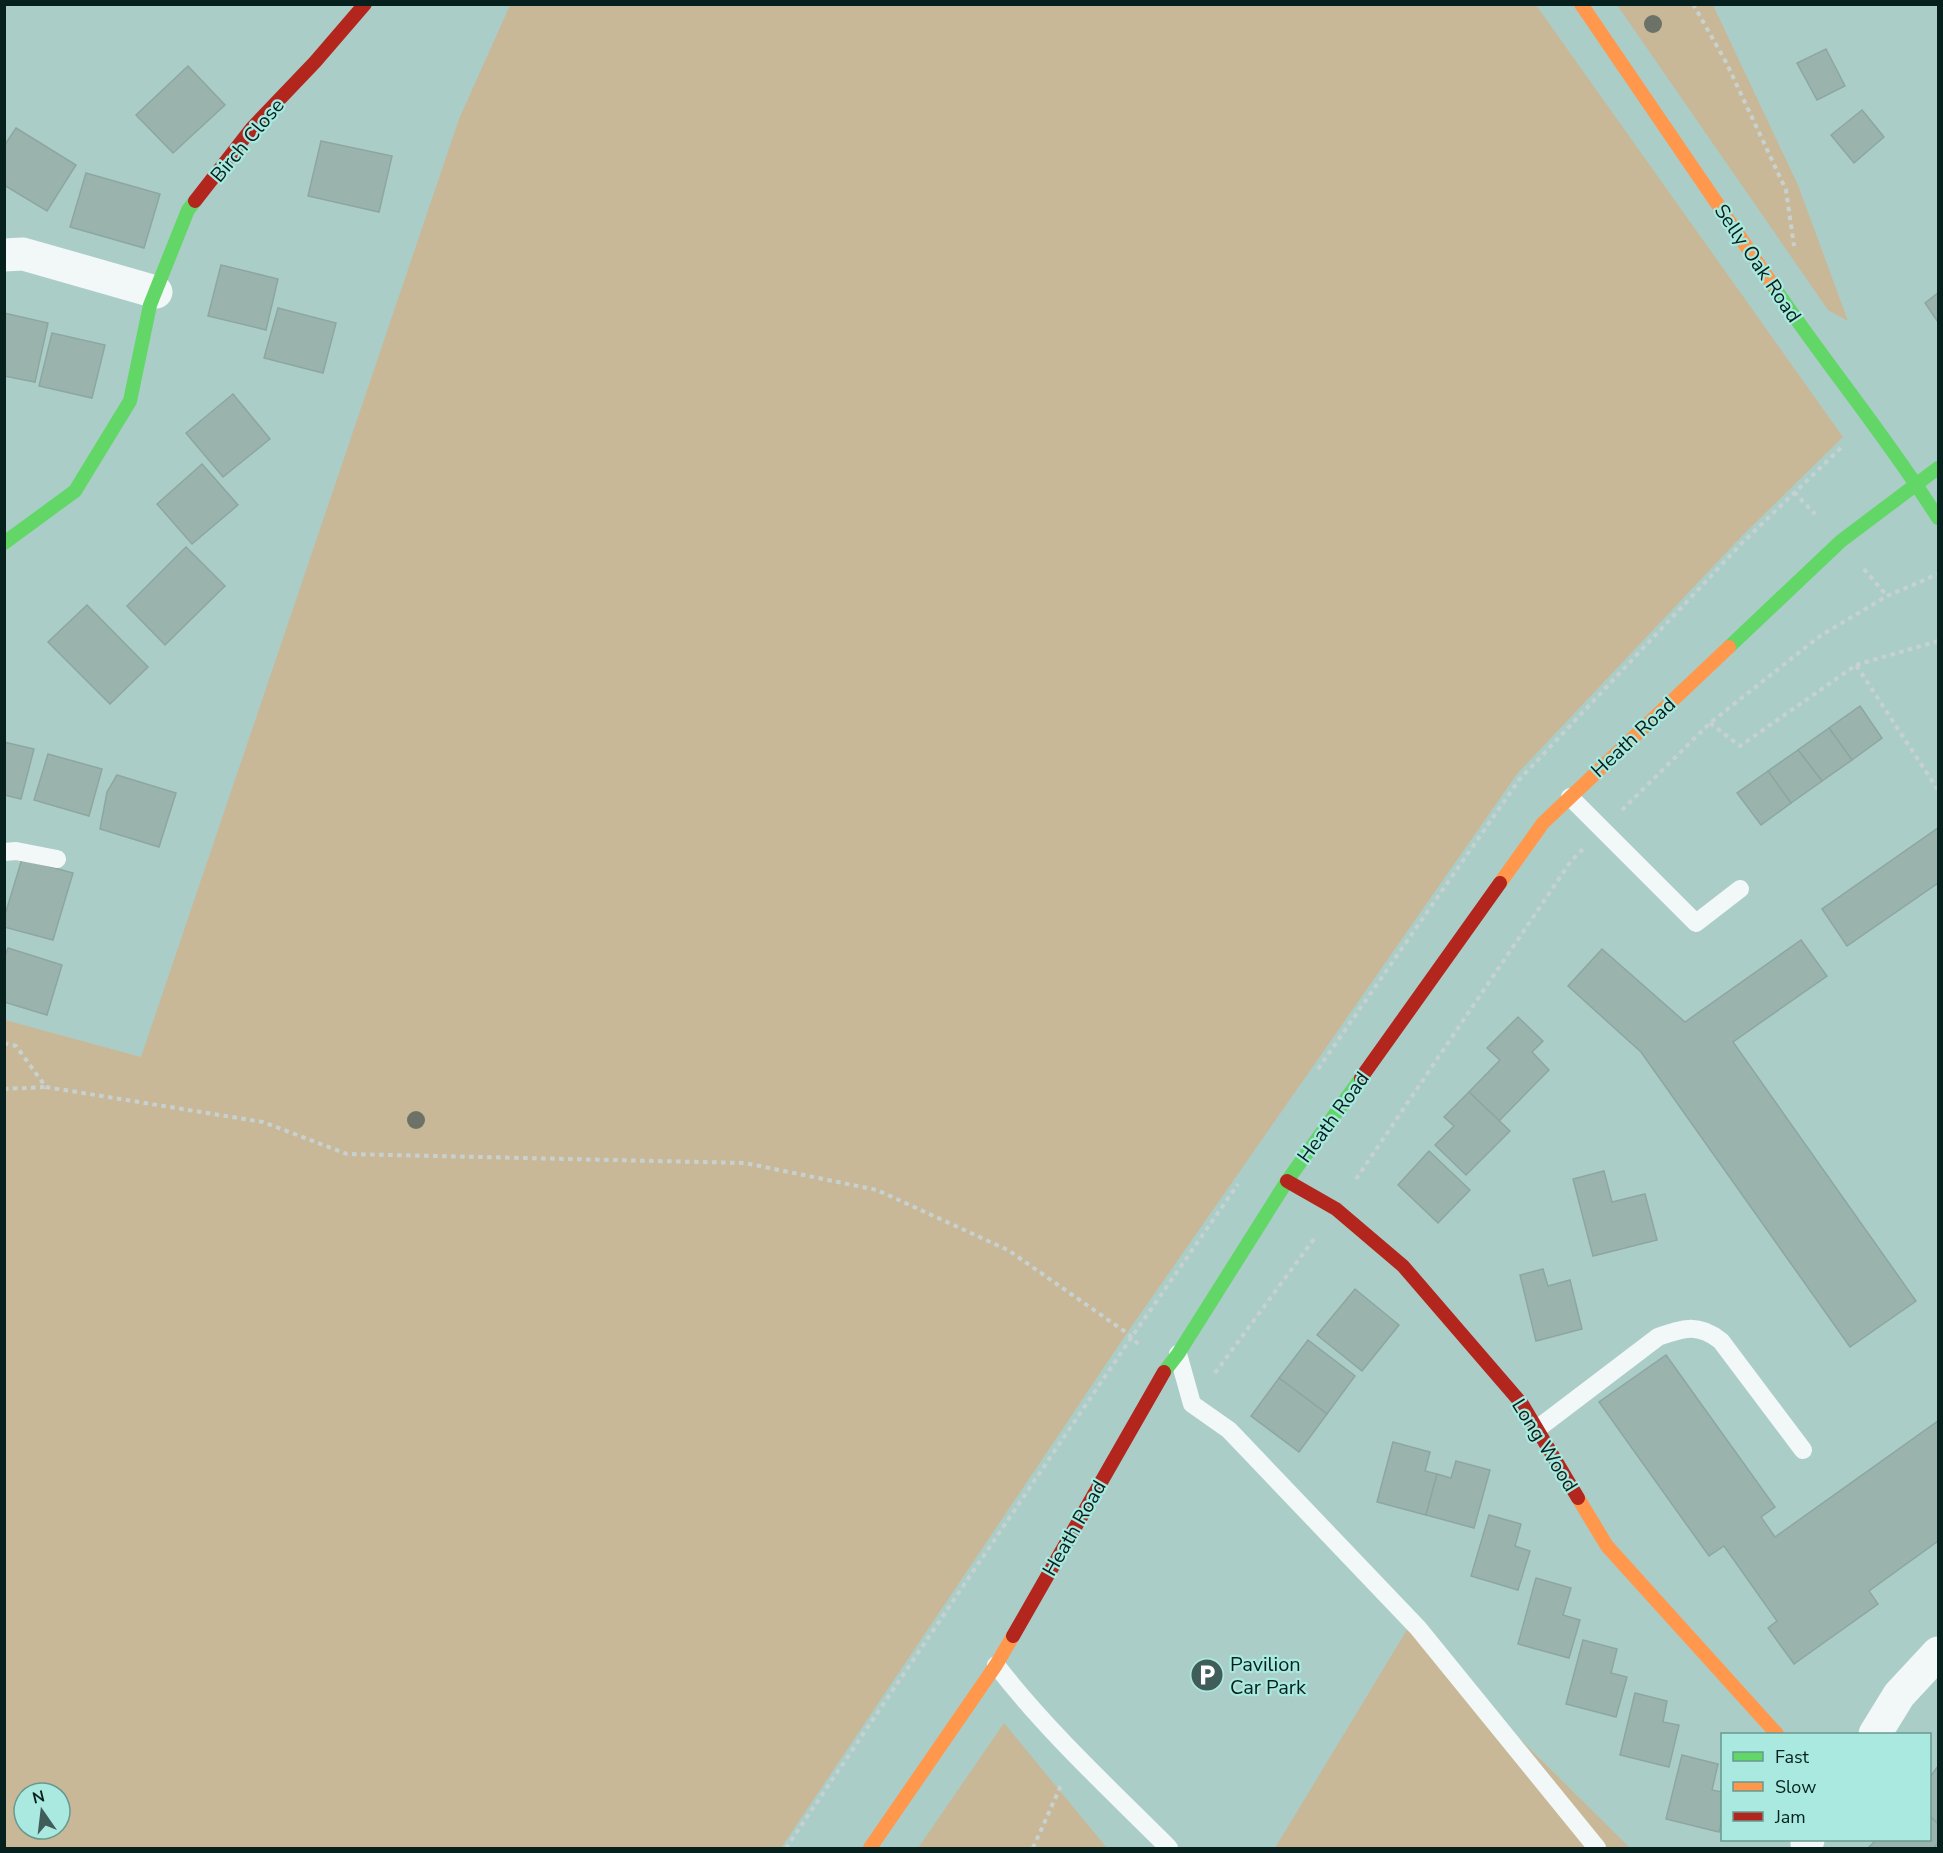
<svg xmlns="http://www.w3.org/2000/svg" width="1943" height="1853" font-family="'Nunito Sans',sans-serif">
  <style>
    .green { fill: #c8b898; fill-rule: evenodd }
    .building { fill: #9ab4ad; stroke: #8ea6a0; stroke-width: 1.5 }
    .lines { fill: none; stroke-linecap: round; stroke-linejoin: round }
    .path { stroke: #c7d2d0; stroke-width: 4; stroke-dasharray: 4.5 4.5; stroke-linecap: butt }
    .lane { stroke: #f2f8f7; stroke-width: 18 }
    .street { stroke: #f2f8f7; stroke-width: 33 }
    .fast { stroke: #63d668; stroke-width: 14 }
    .slow { stroke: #ff974d; stroke-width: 14 }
    .jam { stroke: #b3261e; stroke-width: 14 }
    .tree { fill: #6c7267 }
    .labels { text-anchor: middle; stroke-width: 4.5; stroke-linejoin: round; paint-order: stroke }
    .street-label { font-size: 20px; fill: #06211d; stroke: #a9e9df }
    .poi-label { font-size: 20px; fill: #06211d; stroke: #a9e9df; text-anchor: start }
  </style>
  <rect width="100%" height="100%" fill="#abcdc8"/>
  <g class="green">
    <path d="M510,5H1536L1843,437L1740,538L1517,774L1127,1333L781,1848H5V1020L141,1057L459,119ZM24,1793H60V1829H24Z"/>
    <path d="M1617,5H1713L1798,185L1848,321L1828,310Z"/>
    <path d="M1408,1628L1630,1848H1275Z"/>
    <path d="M1004,1723L1107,1848H918Z"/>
  </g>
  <g class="building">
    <path d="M1826,49L1845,86L1817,100L1797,63Z"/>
    <path d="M188,66L225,105L173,153L136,115Z"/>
    <path d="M1862,110L1884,137L1854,163L1831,135Z"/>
    <path d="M16,128L76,165L47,211L4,185V146Z"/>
    <path d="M321,141L392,156L379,212L308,196Z"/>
    <path d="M86,173L160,194L144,248L70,227Z"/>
    <path d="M221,265L278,279L266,330L208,316Z"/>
    <path d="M1938,293V322L1925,303Z"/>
    <path d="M278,308L336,323L323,373L264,358Z"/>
    <path d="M4,313L48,323L35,382L4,376Z"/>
    <path d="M52,333L105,345L92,398L39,386Z"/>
    <path d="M233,394L270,439L223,477L186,433Z"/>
    <path d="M202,464L238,505L192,544L157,504Z"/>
    <path d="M186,547L225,586L165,645L127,606Z"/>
    <path d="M87,605L148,667L110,704L48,642Z"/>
    <path d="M1860,706L1882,738L1852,760L1829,728Z"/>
    <path d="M1829,728L1852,760L1822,781L1798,750Z"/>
    <path d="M4,742L34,749L21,799L4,795Z"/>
    <path d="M1798,750L1822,781L1791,803L1768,771Z"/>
    <path d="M48,754L102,769L89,816L34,800Z"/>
    <path d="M1768,771L1791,803L1761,825L1737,793Z"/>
    <path d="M117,775L176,793L159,847L100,829L107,792Z"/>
    <path d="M1938,828V883L1847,946L1822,909Z"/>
    <path d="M22,859L73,873L53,940L4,927V918Z"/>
    <path d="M1801,940L1827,976L1733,1042L1916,1301L1850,1347L1641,1052L1568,986L1602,949L1685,1022Z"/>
    <path d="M8,948L62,965L47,1015L4,1002V959Z"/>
    <path d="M1518,1017L1543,1041L1532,1052L1549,1070L1499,1121L1469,1092L1500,1060L1487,1048Z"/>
    <path d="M1469,1092L1510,1131L1466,1175L1435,1145L1454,1126L1444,1117Z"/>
    <path d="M1429,1151L1470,1190L1438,1223L1398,1185Z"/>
    <path d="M1604,1171L1612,1202L1645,1194L1657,1240L1593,1256L1573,1179Z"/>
    <path d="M1543,1269L1548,1286L1570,1280L1582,1329L1536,1341L1520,1275Z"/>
    <path d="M1355,1289L1399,1325L1362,1371L1317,1335Z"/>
    <path d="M1308,1340L1355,1376L1327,1414L1279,1378Z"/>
    <path d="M1666,1355L1775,1507L1761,1517L1775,1537L1938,1421V1541L1869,1591L1878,1604L1794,1664L1768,1628L1777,1621L1724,1546L1709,1556L1599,1402Z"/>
    <path d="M1279,1378L1327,1414L1299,1452L1251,1416Z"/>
    <path d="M1393,1442L1430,1452L1425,1471L1437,1474L1426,1515L1377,1502Z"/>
    <path d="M1456,1461L1490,1470L1474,1528L1426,1515L1437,1474L1451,1478Z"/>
    <path d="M1489,1515L1521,1524L1515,1546L1530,1551L1518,1590L1471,1576Z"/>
    <path d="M1536,1578L1571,1588L1563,1615L1580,1620L1569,1658L1518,1644Z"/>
    <path d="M1583,1640L1617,1649L1611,1673L1627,1677L1616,1717L1566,1704Z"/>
    <path d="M1635,1693L1667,1701L1663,1722L1679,1725L1669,1767L1620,1755Z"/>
    <path d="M1682,1755L1718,1764L1712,1790L1722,1792V1819L1719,1832L1666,1819Z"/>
    <path d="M1938,1766V1824L1930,1816V1777Z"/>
    <path d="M1930,1816L1938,1824V1843L1934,1848H1868L1876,1840H1930Z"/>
  </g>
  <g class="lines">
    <g class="path">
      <path d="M1693,4L1726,62L1786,190L1794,246"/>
      <path d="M1794,492L1815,514"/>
      <path d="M1864,569L1887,596"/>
      <path d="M1856,665L1938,641"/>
      <path d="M1710,723L1740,746L1856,665L1938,790"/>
      <path d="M1622,810L1710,723L1820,636L1887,596L1938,574"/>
      <path d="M4,1043L16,1046L46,1087L263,1122L347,1154L745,1163L877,1190L1008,1250L1127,1333L1139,1345"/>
      <path d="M1318,1069L1519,780L1743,542L1843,446"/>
      <path d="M4,1089L46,1087"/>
      <path d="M1356,1179L1571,861L1583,849"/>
      <path d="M1215,1373L1314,1239"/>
      <path d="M786,1848L1131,1338L1238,1184"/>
      <path d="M1033,1848L1062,1783"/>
    </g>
    <g class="lane">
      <path d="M1570,797L1696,923L1740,889"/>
      <path d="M4,852L16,851L57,859"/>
      <path d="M1178,1354L1192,1404L1229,1430L1418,1628L1597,1848"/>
      <path d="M1537,1429L1658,1337C1684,1328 1698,1323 1721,1341L1803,1450"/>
      <path d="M996,1665C1047,1731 1110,1789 1169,1848"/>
    </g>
    <g class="street">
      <path d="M4,255L23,254L156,292"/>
      <path d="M1875,1734L1899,1695L1938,1653"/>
      <path d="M1807,1843L1808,1840"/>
    </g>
    <g class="fast">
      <path d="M1772,284C1825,363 1887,437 1938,518"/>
      <path d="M4,543L75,491L130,401L150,305L188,210L195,201"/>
      <path d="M1729,647L1841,541L1938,468"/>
      <path d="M1164,1372L1178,1354L1287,1181L1361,1078"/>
    </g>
    <g class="slow">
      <path d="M1581,4L1772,284"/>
      <path d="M1500,883L1543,823L1729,647"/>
      <path d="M1578,1498L1607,1546L1777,1734"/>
      <path d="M870,1848L996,1665L1013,1636"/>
    </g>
    <g class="jam">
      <path d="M195,201L252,128L315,62L365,4"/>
      <path d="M1361,1078L1500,883"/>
      <path d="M1287,1181L1336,1209L1403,1266L1522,1404L1578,1498"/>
      <path d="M1013,1636L1164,1372"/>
    </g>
  </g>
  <g class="tree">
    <circle cx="1653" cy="24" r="9"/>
    <circle cx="416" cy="1120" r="9"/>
  </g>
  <defs>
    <g id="parking-disc" transform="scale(1.725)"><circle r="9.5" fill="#405d59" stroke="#a9e9df"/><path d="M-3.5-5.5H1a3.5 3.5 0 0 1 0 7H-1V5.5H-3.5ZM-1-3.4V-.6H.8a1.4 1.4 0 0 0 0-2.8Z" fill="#fff"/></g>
  </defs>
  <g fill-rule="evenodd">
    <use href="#parking-disc" x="1207" y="1675"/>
  </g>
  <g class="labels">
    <g class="street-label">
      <text transform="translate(247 140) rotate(-50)" y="7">Birch Close</text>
      <text transform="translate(1758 263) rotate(56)" y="7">Selly Oak Road</text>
      <text transform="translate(1633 737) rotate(-43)" y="7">Heath Road</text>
      <text transform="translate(1333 1117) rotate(-54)" y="7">Heath Road</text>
      <text transform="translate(1545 1445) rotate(58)" y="7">Long Wood</text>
      <text transform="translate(1074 1528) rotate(-60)" y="7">Heath Road</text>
    </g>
    <g class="poi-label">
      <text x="1230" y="1671">Pavilion<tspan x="1230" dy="23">Car Park</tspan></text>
    </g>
  </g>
  <rect width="1943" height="1853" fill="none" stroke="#06211d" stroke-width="12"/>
  <rect x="1721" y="1733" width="210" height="108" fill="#a9e9df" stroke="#689991" stroke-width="1.5"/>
  <rect x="1733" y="1752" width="30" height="9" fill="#63d668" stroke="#689991" stroke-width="1.5"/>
  <text x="1775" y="1763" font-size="18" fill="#06211d">Fast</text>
  <rect x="1733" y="1782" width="30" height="9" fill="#ff974d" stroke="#689991" stroke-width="1.5"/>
  <text x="1775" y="1793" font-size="18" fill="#06211d">Slow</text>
  <rect x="1733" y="1812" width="30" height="9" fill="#b3261e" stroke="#689991" stroke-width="1.5"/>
  <text x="1775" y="1823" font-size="18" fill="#06211d">Jam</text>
  <g transform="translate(42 1811) rotate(346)"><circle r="28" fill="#a9e9df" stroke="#689991" stroke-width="1.5"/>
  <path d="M0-4.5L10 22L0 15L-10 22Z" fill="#405d59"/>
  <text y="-9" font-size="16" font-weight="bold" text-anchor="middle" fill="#06211d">N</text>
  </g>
</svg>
